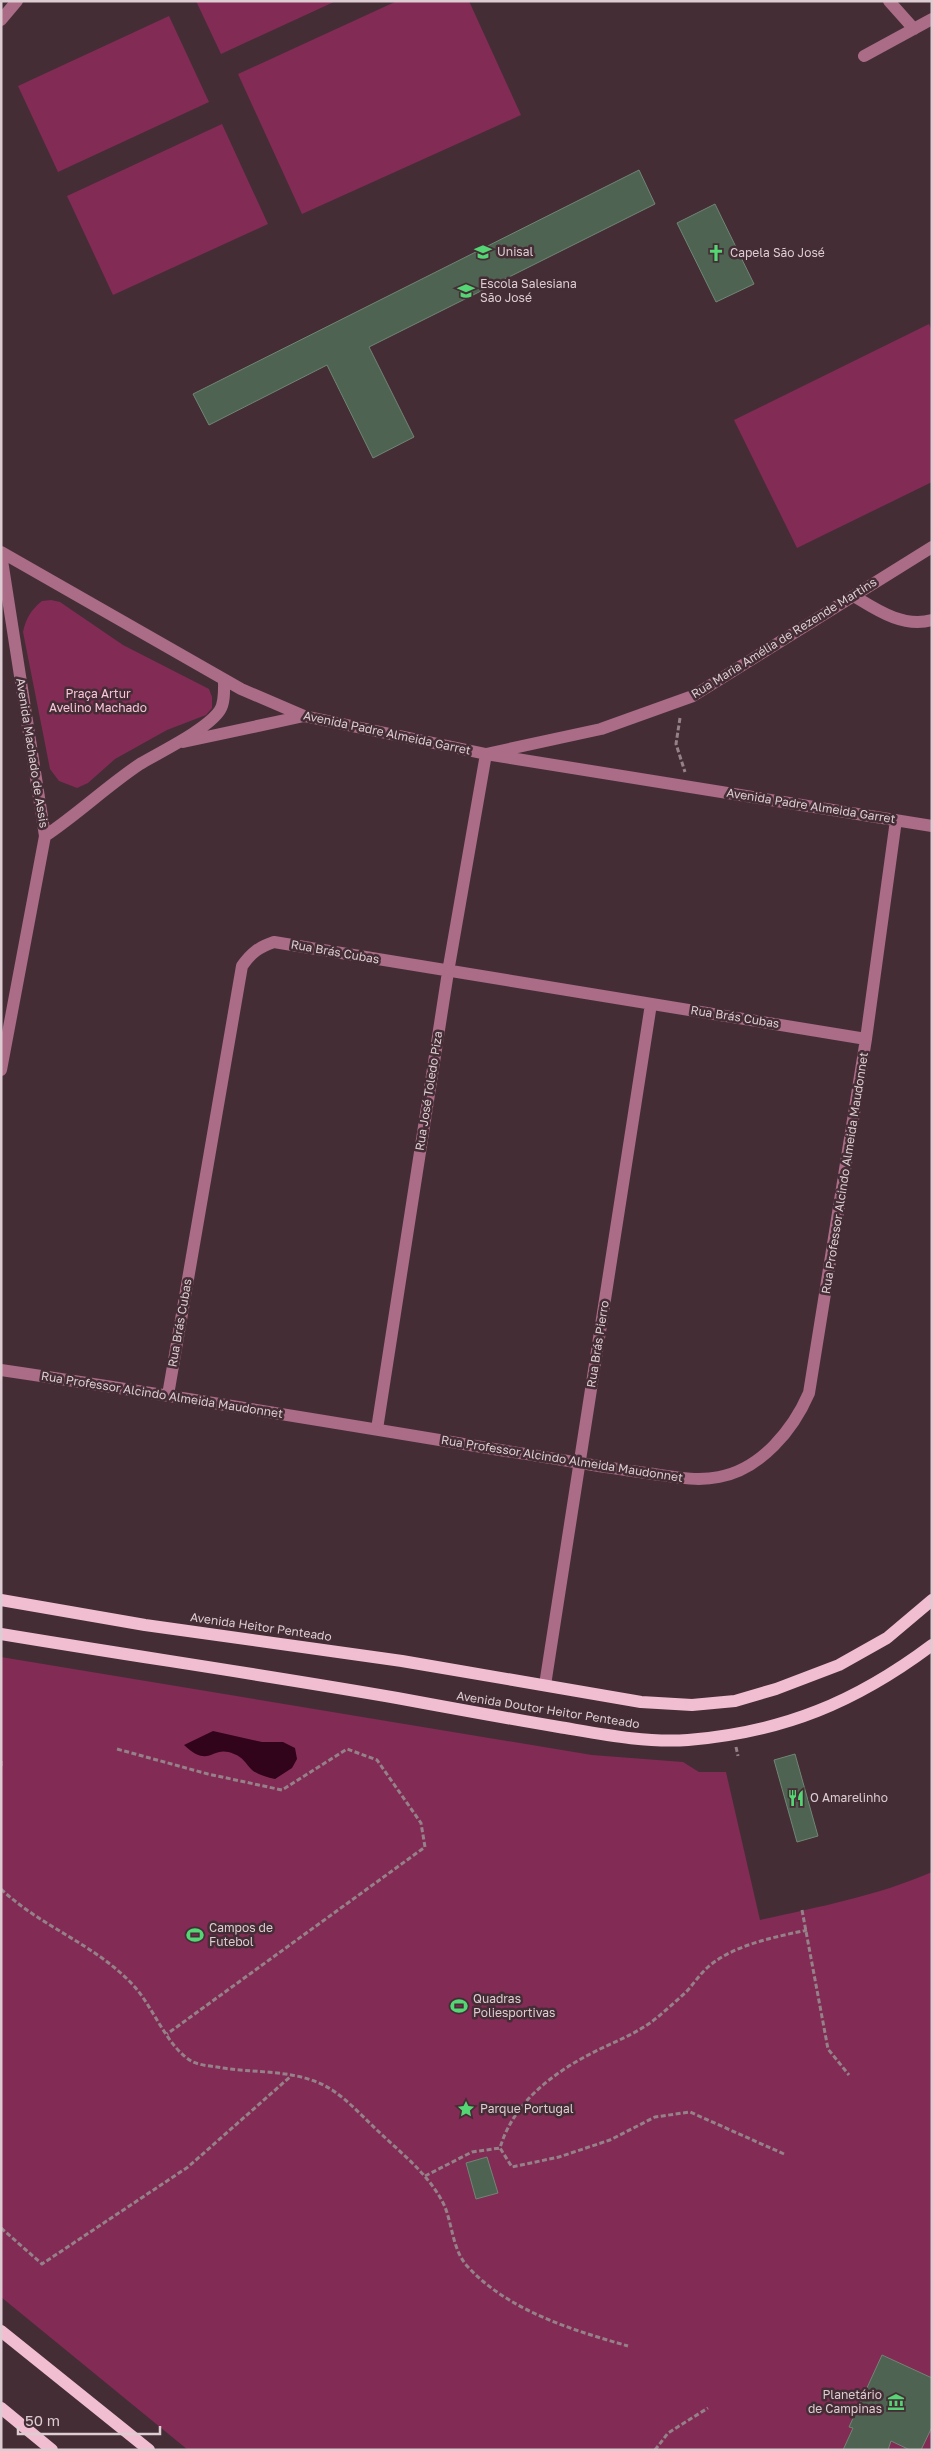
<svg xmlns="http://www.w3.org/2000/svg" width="933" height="2451" font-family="'Golos Text',sans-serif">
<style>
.green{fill:#822b55}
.water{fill:#31041b}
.building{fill:#4e6351;stroke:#708673}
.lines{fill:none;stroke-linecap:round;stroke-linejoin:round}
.path{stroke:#958188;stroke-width:3;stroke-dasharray:5 2.5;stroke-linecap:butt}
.minor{stroke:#aa6c86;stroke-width:12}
.major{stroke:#f1bed1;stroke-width:12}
.labels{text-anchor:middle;stroke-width:5;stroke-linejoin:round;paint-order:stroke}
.poi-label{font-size:12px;fill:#ddcdd3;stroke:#452d36;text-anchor:start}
.street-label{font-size:12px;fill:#ddcdd3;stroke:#452d36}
.park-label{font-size:12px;fill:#f8c5d8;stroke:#452d36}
</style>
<rect width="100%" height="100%" fill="#452d36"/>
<path class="green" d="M 196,1 L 336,1 L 221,54 Z
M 397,1 L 469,1 L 521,115 L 302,214 L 238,74 Z
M 169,16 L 209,102 L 58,172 L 18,86 Z
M 222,124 L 268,224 L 113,295 L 67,196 Z
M 929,324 L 932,331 L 932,482 L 797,548 L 734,420 Z
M 51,600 L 60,602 L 123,645 L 209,689 L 212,697 L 212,708 L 206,715 L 167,730 L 115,759 L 88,783 L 77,788 L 59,781 L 50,769 L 23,632 C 26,618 31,610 42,601 Z
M 1,1657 L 592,1755 L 683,1762 L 699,1772 L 726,1772 L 760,1920 C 818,1907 877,1896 932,1872 L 932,2450 L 188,2450 L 1,2297 Z"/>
<path class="water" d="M 213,1731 L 262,1742 L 283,1742 L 295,1748 L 297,1759 L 292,1768 L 275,1779 C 267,1777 258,1775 252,1770 C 246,1764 243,1757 234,1754 C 211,1744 211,1770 184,1745 Z"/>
<path class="building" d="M 639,170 L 655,204 L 369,347 L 414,437 L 373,458 L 327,365 L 209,425 L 193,394 Z
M 715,204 L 754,284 L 716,302 L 677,223 Z
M 795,1754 L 818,1836 L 797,1842 L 774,1760 Z
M 487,2157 L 498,2193 L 476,2199 L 466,2163 Z
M 882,2355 L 932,2378 L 932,2427 L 921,2450 L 910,2450 L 891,2441 L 888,2450 L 843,2450 L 853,2428 L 849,2427 Z"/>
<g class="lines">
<path class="path" d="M 680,718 L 676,744 L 685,772
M 736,1747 L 738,1756
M 117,1749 L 208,1774 L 282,1790 L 347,1749 L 377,1760 L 421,1823 L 425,1847 L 167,2034
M 1,1761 L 1,1768
M 1,1889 C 41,1927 95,1944 133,1985 C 153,2006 167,2048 193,2062 C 200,2065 209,2066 217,2067 C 254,2074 299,2068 332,2090 C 349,2101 363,2117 378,2131 C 402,2154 431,2176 445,2207 C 453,2228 453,2251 468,2267 C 509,2311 572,2330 628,2346
M 802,1910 L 828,2049 L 849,2075
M 784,2154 L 690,2112 L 655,2117 L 610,2140 L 559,2157 L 512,2167 L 500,2148 C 514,2100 557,2070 600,2049 C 617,2041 634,2034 650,2023 C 662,2014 674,2003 685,1993 C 693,1985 699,1975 708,1967 C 733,1945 775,1937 807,1930
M 425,2176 L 472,2152 L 500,2148
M 1,2228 L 42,2264 L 188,2167 L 291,2076
M 655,2450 L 668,2433 L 708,2408"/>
<path class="minor" d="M 889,1 L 914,29
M 1,20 L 17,1
M 864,56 L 932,19
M 1,552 L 241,689 L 304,716 L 486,754 L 932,826
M 1,554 L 45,836 L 1,1070
M 854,596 C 877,610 903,628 932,620
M 183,742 L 304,716
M 45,836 C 78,814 107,786 140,764 C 160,752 208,729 220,710 C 225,702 224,689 224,680
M 1,1370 C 170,1395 338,1423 506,1451 C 553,1458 599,1467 646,1473 C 670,1476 695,1482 719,1477 C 761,1469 793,1430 809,1393 L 866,1039 L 896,820
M 168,1395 L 242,966 C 251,953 259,947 274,942 L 866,1039
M 377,1429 L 448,972 L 486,754 L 601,729 L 693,696 L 932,547
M 545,1685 L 651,1004"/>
<path class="major" d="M 1,1600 L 145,1625 L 402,1661 L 641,1702 L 692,1705 L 735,1701 L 776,1689 L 839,1665 L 887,1638 L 932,1600
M 1,1634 C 133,1656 265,1675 397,1698 C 451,1708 505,1718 559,1727 C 601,1734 645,1743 688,1740 C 784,1732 856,1702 932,1645
M 1,2331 L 149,2450
M 1,2408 L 52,2450"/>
</g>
<defs>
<g id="university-bare" transform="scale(1.35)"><path d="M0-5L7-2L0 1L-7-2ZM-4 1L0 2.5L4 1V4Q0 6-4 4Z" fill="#53d673" stroke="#452d36" stroke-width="2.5" paint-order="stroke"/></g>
<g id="church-bare" transform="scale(1.35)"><path d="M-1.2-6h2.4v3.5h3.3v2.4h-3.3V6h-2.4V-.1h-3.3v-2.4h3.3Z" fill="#53d673" stroke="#452d36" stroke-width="2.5" paint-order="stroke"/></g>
<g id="school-bare" transform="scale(1.35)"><path d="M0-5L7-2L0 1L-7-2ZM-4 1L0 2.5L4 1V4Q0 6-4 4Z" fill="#53d673" stroke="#452d36" stroke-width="2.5" paint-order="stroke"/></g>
<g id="restaurant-bare" transform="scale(1.35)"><path d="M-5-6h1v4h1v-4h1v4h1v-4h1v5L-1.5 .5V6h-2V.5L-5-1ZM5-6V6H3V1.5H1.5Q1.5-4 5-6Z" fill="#53d673" stroke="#452d36" stroke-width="2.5" paint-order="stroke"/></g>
<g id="stadium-bare" transform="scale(1.35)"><path d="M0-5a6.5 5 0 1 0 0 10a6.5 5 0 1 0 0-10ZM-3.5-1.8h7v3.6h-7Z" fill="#53d673" stroke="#452d36" stroke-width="2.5" paint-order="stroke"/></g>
<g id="sight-bare" transform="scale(1.35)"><path d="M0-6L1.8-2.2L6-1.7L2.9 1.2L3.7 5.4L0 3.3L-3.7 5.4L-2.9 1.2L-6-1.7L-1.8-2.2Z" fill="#53d673" stroke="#452d36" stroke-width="2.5" paint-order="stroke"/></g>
<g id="museum-bare" transform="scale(1.35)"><path d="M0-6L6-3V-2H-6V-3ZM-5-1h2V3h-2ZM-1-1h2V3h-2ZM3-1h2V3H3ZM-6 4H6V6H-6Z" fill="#53d673" stroke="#452d36" stroke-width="2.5" paint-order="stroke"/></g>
</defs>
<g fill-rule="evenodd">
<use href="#university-bare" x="483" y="252"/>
<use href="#church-bare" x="716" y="253"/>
<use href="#school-bare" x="466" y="291"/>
<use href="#restaurant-bare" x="796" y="1798"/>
<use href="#stadium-bare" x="195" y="1935"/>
<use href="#stadium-bare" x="459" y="2006"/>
<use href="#sight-bare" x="466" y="2109"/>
<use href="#museum-bare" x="896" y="2402"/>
</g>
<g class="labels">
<g class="poi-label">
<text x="497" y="256">Unisal</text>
<text x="730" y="257">Capela São José</text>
<text x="480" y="288">Escola Salesiana<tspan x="480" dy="14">São José</tspan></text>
<text x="810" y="1802">O Amarelinho</text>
<text x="209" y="1932">Campos de<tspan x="209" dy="14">Futebol</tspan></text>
<text x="473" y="2003">Quadras<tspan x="473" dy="14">Poliesportivas</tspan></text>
<text x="480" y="2113">Parque Portugal</text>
<text x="882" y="2399" text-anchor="end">Planetário<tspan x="882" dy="14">de Campinas</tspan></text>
</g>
<g class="street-label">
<text transform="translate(784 638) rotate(-32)" y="4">Rua Maria Amélia de Rezende Martins</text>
<text transform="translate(387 733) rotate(12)" y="4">Avenida Padre Almeida Garret</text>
<text transform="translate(32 753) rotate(81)" y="4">Avenida Machado de Assis</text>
<text transform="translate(811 806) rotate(9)" y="4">Avenida Padre Almeida Garret</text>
<text transform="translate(335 952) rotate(10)" y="4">Rua Brás Cubas</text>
<text transform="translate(735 1017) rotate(9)" y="4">Rua Brás Cubas</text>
<text transform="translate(429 1091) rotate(-81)" y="4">Rua José Toledo Piza</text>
<text transform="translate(845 1173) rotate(-81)" y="4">Rua Professor Alcindo Almeida Maudonnet</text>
<text transform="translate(180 1323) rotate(-80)" y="4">Rua Brás Cubas</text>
<text transform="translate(598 1344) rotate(-81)" y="4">Rua Brás Pierro</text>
<text transform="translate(162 1395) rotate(9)" y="4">Rua Professor Alcindo Almeida Maudonnet</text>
<text transform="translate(562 1459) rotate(9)" y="4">Rua Professor Alcindo Almeida Maudonnet</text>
<text transform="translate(261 1627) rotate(8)" y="4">Avenida Heitor Penteado</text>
<text transform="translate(548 1710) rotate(9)" y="4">Avenida Doutor Heitor Penteado</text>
</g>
<g class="park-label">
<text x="98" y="698">Praça Artur<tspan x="98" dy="14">Avelino Machado</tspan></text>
</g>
</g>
<rect width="933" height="2451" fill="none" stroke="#ddcdd3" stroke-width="5"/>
<path d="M18 2426v8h142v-8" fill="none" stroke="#ddcdd3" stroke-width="2.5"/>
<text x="25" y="2426" font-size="15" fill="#ddcdd3" stroke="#452d36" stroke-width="4" paint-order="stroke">50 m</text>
</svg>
